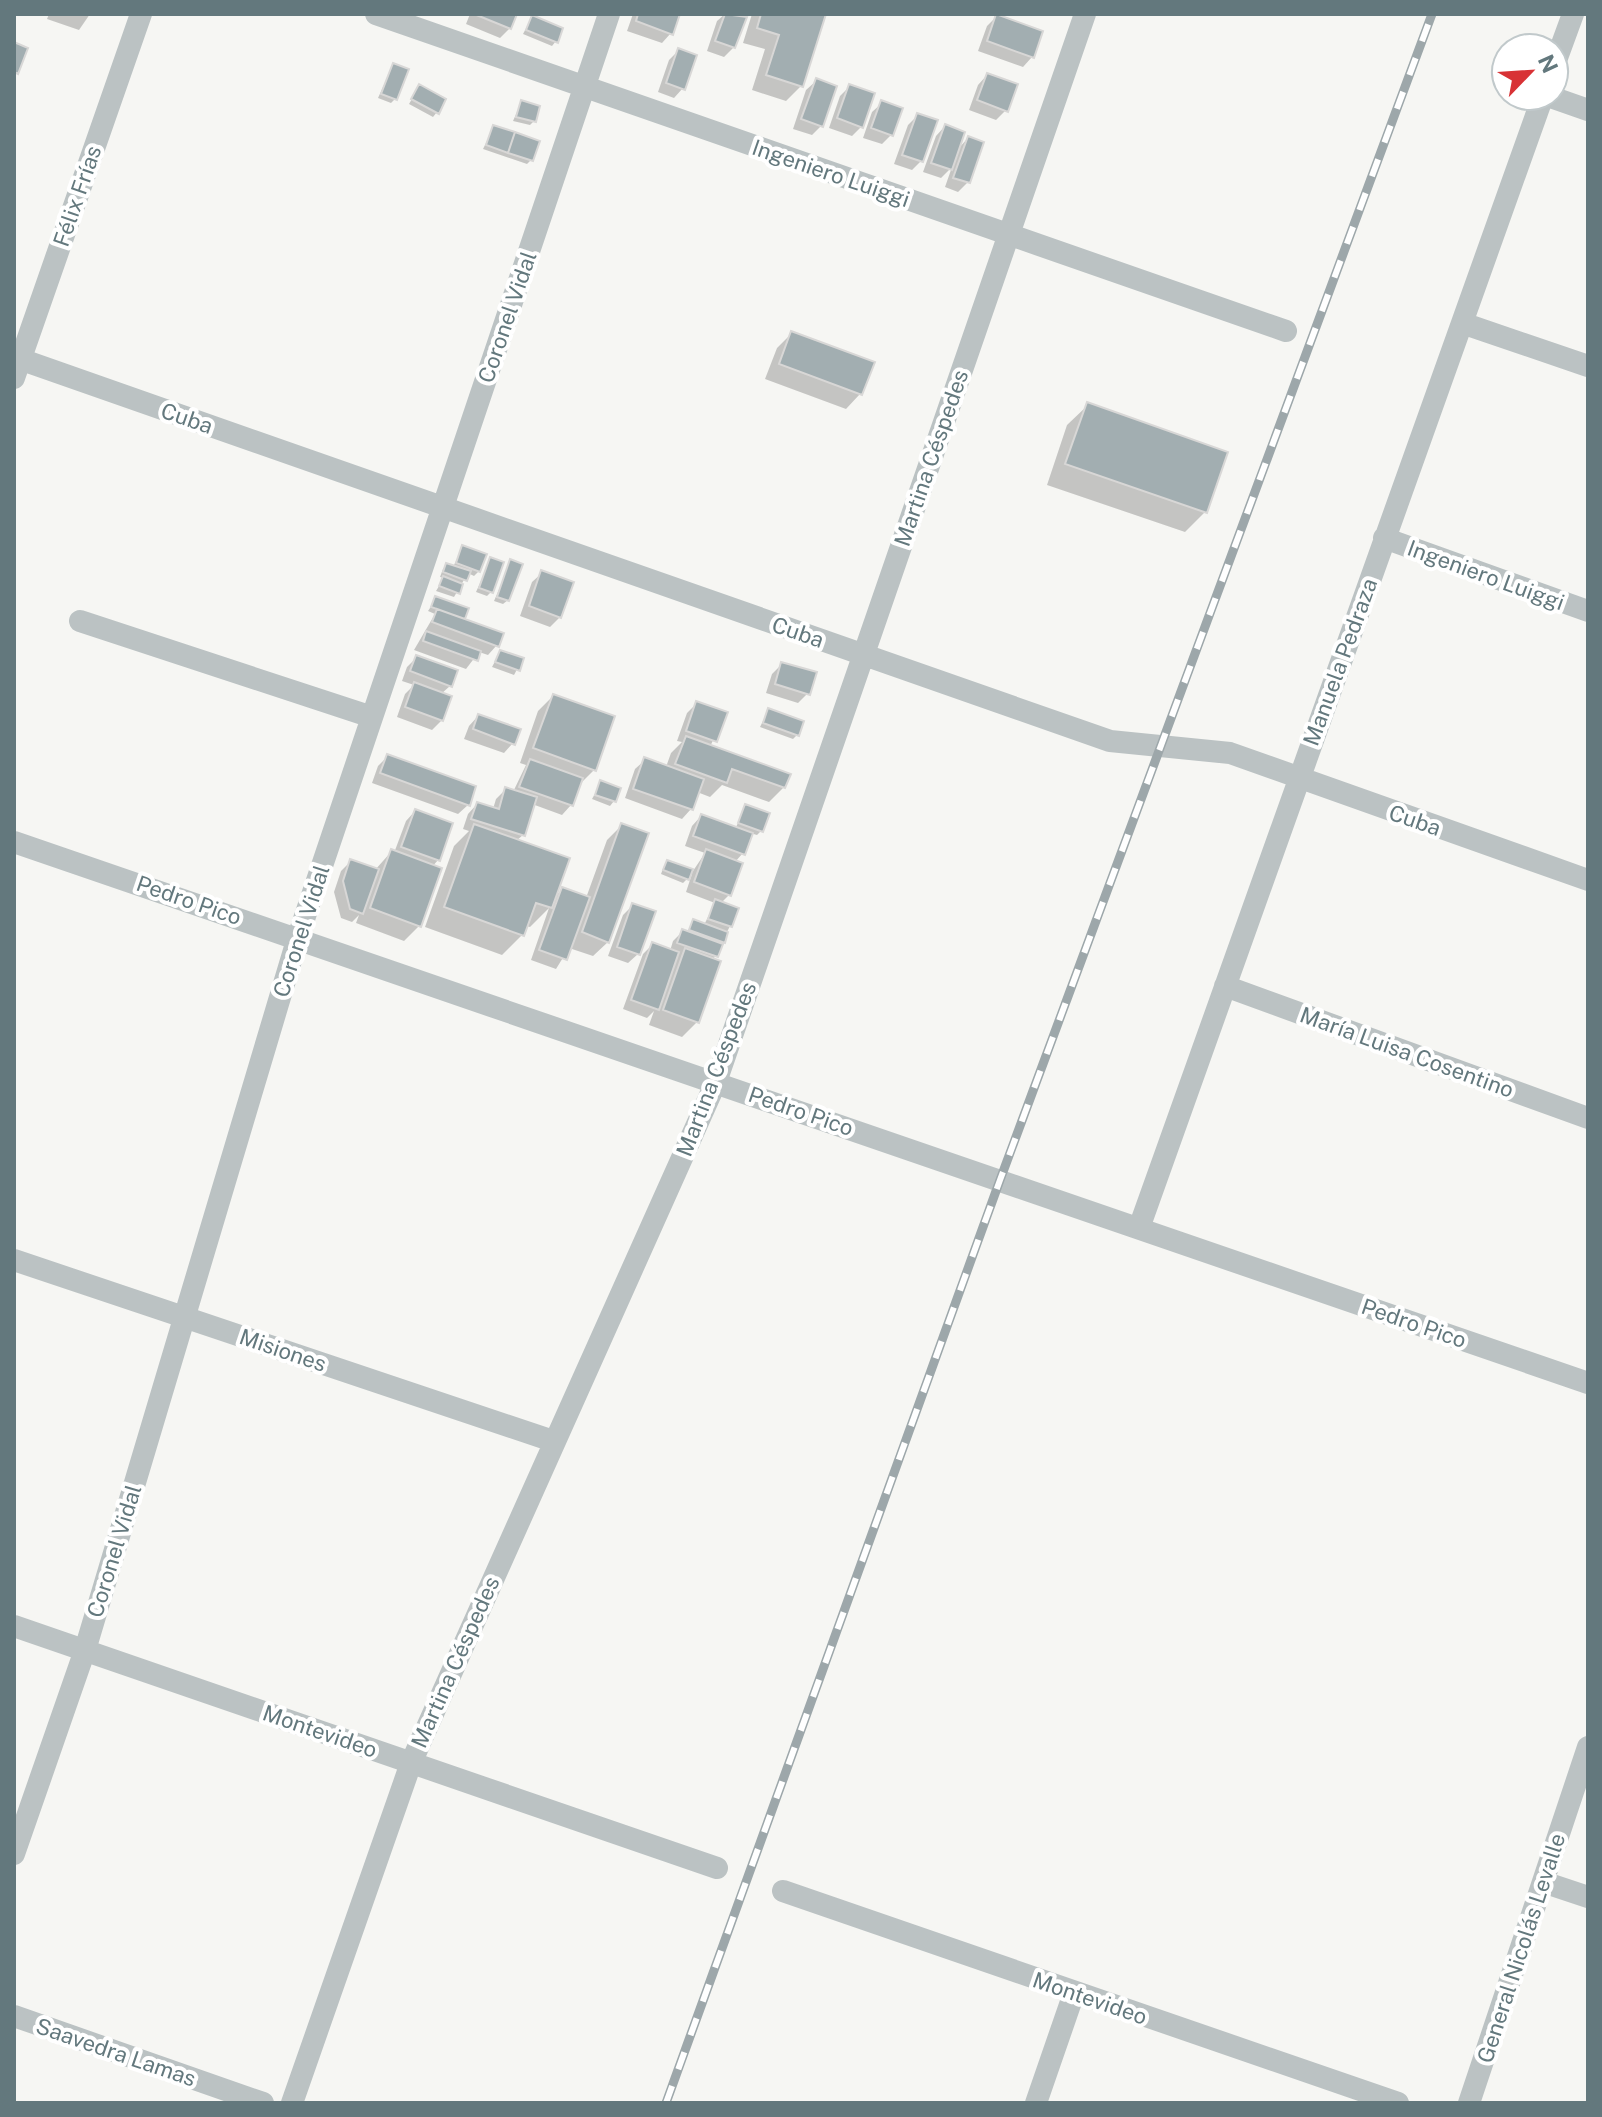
<svg xmlns="http://www.w3.org/2000/svg" width="1602" height="2117" font-family="'Public Sans',sans-serif">
<style>
.shadow{fill:#0003}
.building{fill:#a2aeb1;stroke:#d8d7d6;stroke-width:2}
.lines{fill:none;stroke-linecap:round;stroke-linejoin:round}
.minor{stroke:#bbc2c3;stroke-width:22}
.rail-casing{stroke:#9da7aa;stroke-width:9}
.rail{stroke:#fff;stroke-width:6;stroke-dasharray:18;stroke-linecap:butt}
.labels{text-anchor:middle;stroke-width:8;stroke-linejoin:round;paint-order:stroke}
.street-label{font-size:22px;fill:#63787d;stroke:#fff}
</style>
<rect width="100%" height="100%" fill="#f6f6f3"/>
<path class="shadow" d="M 49,14 L 90,14 L 79,30 L 47,19 Z
M 470,14 L 515,14 L 510,28 L 500,38 L 466,24 Z
M 633,14 L 678,14 L 671,33 L 662,43 L 627,31 Z
M 725,14 L 744,18 L 734,47 L 724,57 L 707,51 L 717,21 Z
M 752,14 L 824,14 L 801,86 L 786,101 L 752,90 L 765,49 L 743,43 Z
M 997,16 L 1032,57 L 1023,67 L 978,51 L 987,26 Z
M 532,17 L 556,41 L 552,46 L 523,34 Z
M 678,51 L 683,88 L 674,98 L 658,92 L 669,60 Z
M 393,65 L 395,99 L 391,103 L 378,98 Z
M 987,75 L 1006,110 L 996,120 L 969,110 L 978,85 Z
M 816,81 L 821,126 L 812,135 L 793,129 L 806,90 Z
M 850,86 L 861,127 L 852,136 L 829,128 L 840,96 Z
M 419,87 L 437,112 L 433,117 L 409,104 Z
M 521,103 L 534,121 L 530,125 L 513,121 Z
M 882,103 L 891,135 L 882,144 L 863,138 L 872,112 Z
M 918,115 L 921,161 L 912,170 L 894,164 L 908,125 Z
M 945,126 L 957,150 L 968,138 L 968,182 L 958,192 L 945,187 L 952,167 L 941,178 L 923,172 L 936,136 Z
M 494,127 L 531,160 L 527,164 L 483,149 Z
M 792,333 L 860,394 L 846,409 L 765,379 L 777,348 Z
M 1088,405 L 1225,453 L 1205,512 L 1185,532 L 1047,485 L 1067,425 Z
M 463,547 L 479,571 L 474,576 L 468,573 L 454,597 L 436,591 L 444,578 L 440,577 L 443,569 L 447,565 L 453,567 Z
M 491,559 L 491,592 L 487,596 L 476,592 Z
M 511,562 L 508,600 L 503,604 L 494,601 Z
M 542,573 L 560,617 L 550,627 L 520,616 L 532,582 Z
M 436,599 L 463,618 L 461,620 L 497,645 L 488,655 L 479,652 L 466,669 L 414,650 L 435,614 L 428,611 Z
M 500,652 L 522,660 L 514,675 L 492,667 Z
M 417,657 L 450,686 L 441,694 L 442,720 L 432,730 L 397,717 L 405,694 L 414,685 L 402,681 L 407,667 Z
M 782,664 L 808,693 L 798,703 L 766,693 L 772,674 Z
M 553,696 L 594,770 L 579,785 L 571,805 L 562,815 L 532,804 L 523,835 L 516,841 L 554,898 L 562,889 L 586,898 L 607,840 L 622,825 L 608,942 L 593,956 L 569,948 L 556,969 L 531,960 L 549,908 L 530,927 L 526,926 L 522,935 L 502,955 L 425,927 L 454,846 L 469,831 L 463,829 L 468,814 L 477,804 L 493,809 L 496,799 L 506,789 L 513,792 L 526,765 L 520,763 L 538,711 Z
M 697,703 L 725,713 L 710,747 L 784,787 L 769,802 L 722,785 L 710,797 L 697,792 L 691,809 L 682,819 L 625,798 L 635,769 L 645,760 L 666,767 L 671,753 L 682,742 L 677,741 L 687,713 Z
M 768,711 L 797,735 L 793,739 L 760,727 Z
M 478,716 L 513,743 L 504,753 L 464,739 L 469,726 Z
M 388,756 L 468,805 L 458,814 L 372,783 L 378,766 Z
M 601,783 L 614,801 L 610,806 L 592,799 Z
M 746,807 L 761,831 L 757,835 L 750,833 L 743,853 L 735,862 L 729,895 L 721,903 L 730,926 L 713,960 L 697,1022 L 682,1037 L 649,1025 L 654,1011 L 647,1018 L 623,1009 L 643,954 L 653,944 L 670,951 L 673,941 L 683,931 L 687,933 L 694,921 L 704,925 L 715,903 L 686,892 L 692,874 L 683,883 L 661,874 L 664,866 L 668,862 L 693,871 L 705,853 L 685,846 L 692,826 L 701,816 L 735,829 Z
M 415,811 L 438,860 L 432,867 L 419,926 L 404,941 L 356,923 L 359,915 L 352,922 L 341,918 L 334,892 L 341,871 L 351,861 L 375,870 L 391,852 L 394,853 L 406,821 Z
M 633,905 L 638,954 L 628,963 L 608,956 L 623,915 Z"/>
<path class="building" d="M 474,14 L 517,14 L 511,29 Z
M 638,14 L 680,14 L 673,35 L 636,21 Z
M 725,14 L 747,17 L 735,48 L 715,41 Z
M 761,14 L 826,14 L 803,87 L 766,75 L 779,35 L 757,28 Z
M 996,14 L 1043,31 L 1034,58 L 987,41 Z
M 532,15 L 563,28 L 558,43 L 526,30 Z
M 14,42 L 28,48 L 18,74 L 14,72 Z
M 678,48 L 697,55 L 685,90 L 666,83 Z
M 393,63 L 409,69 L 397,100 L 381,94 Z
M 987,73 L 1018,84 L 1008,112 L 977,100 Z
M 816,78 L 837,86 L 823,127 L 801,119 Z
M 419,84 L 446,99 L 439,114 L 411,99 Z
M 849,84 L 875,93 L 863,128 L 837,118 Z
M 521,100 L 540,106 L 536,122 L 516,117 Z
M 881,100 L 903,108 L 893,136 L 871,128 Z
M 917,113 L 938,120 L 923,162 L 902,155 Z
M 945,124 L 965,132 L 952,170 L 931,163 Z
M 493,125 L 515,132 L 508,153 L 486,145 Z
M 515,132 L 540,141 L 533,161 L 508,153 Z
M 968,136 L 984,142 L 970,183 L 953,178 Z
M 791,331 L 875,362 L 862,395 L 779,364 Z
M 1087,402 L 1228,452 L 1207,513 L 1065,464 Z
M 462,545 L 487,554 L 480,572 L 456,563 Z
M 490,557 L 504,562 L 493,593 L 479,588 Z
M 510,559 L 523,564 L 509,601 L 497,597 Z
M 446,563 L 471,571 L 467,581 L 443,572 Z
M 541,570 L 574,582 L 561,618 L 529,606 Z
M 443,576 L 463,584 L 460,594 L 439,586 Z
M 435,596 L 469,608 L 465,619 L 431,607 Z
M 437,609 L 504,633 L 499,647 L 432,622 Z
M 426,631 L 481,651 L 478,661 L 423,641 Z
M 500,650 L 524,658 L 520,671 L 495,662 Z
M 416,655 L 458,670 L 452,687 L 410,671 Z
M 781,662 L 817,672 L 810,695 L 775,684 Z
M 414,682 L 452,696 L 443,721 L 405,707 Z
M 553,694 L 615,716 L 596,771 L 533,748 Z
M 696,701 L 728,712 L 717,742 L 686,731 Z
M 768,708 L 804,721 L 799,736 L 763,723 Z
M 478,714 L 521,729 L 515,745 L 473,729 Z
M 686,736 L 791,774 L 785,788 L 732,769 L 727,783 L 675,764 Z
M 387,754 L 476,786 L 470,806 L 380,773 Z
M 644,757 L 704,779 L 693,810 L 633,789 Z
M 530,759 L 583,778 L 573,806 L 519,787 Z
M 600,780 L 621,788 L 616,802 L 595,795 Z
M 505,787 L 537,797 L 525,836 L 471,819 L 477,802 L 499,809 Z
M 745,804 L 770,813 L 763,832 L 738,823 Z
M 415,809 L 453,823 L 440,861 L 401,847 Z
M 701,814 L 753,833 L 745,855 L 693,836 Z
M 621,823 L 649,833 L 609,943 L 582,932 Z
M 474,824 L 570,858 L 552,908 L 536,903 L 524,936 L 444,907 Z
M 391,849 L 442,868 L 421,927 L 370,908 Z
M 706,849 L 743,863 L 731,896 L 694,882 Z
M 350,859 L 379,869 L 363,914 L 350,909 L 343,881 Z
M 667,860 L 693,869 L 689,880 L 663,870 Z
M 562,887 L 590,897 L 567,960 L 539,950 Z
M 715,899 L 739,908 L 732,927 L 708,919 Z
M 632,903 L 656,911 L 640,955 L 617,947 Z
M 693,919 L 728,932 L 725,943 L 689,930 Z
M 682,929 L 723,944 L 718,957 L 677,943 Z
M 652,942 L 679,952 L 659,1010 L 631,1000 Z
M 685,948 L 721,961 L 699,1023 L 663,1010 Z"/>
<g class="lines">
<path class="minor" d="M 376,14 L 1286,331
M 1554,66 L 1573,14
M 1548,96 L 1588,110
M 1462,323 L 1588,366
M 14,357 L 1110,741 L 1230,753 L 1588,880
M 14,378 L 141,14
M 1384,538 L 1588,611
M 80,621 L 372,717
M 14,842 L 1588,1383
M 1225,986 L 1588,1118
M 1139,1228 L 1543,96
M 14,1260 L 553,1441
M 14,1626 L 717,1868
M 14,1854 L 85,1650 L 298,937 L 609,14
M 1543,1882 L 1588,1897
M 783,1891 L 1398,2103
M 14,2016 L 263,2103
M 292,2103 L 411,1763 L 716,1082 L 1085,14
M 1036,2103 L 1074,1993
M 1469,2103 L 1588,1747"/>
<g class="rail-casing">
<path id="rail" d="M 666,2103 L 1000,1180 L 1432,14"/>
</g>
<use href="#rail" class="rail"/>
</g>
<g class="labels">
<g class="street-label">
<text transform="translate(831 173) rotate(19)" y="8">Ingeniero Luiggi</text>
<text transform="translate(77 196) rotate(-71)" y="8">Félix Frías</text>
<text transform="translate(507 317) rotate(-71)" y="8">Coronel Vidal</text>
<text transform="translate(187 418) rotate(19)" y="8">Cuba</text>
<text transform="translate(931 458) rotate(-71)" y="8">Martina Céspedes</text>
<text transform="translate(1486 575) rotate(20)" y="8">Ingeniero Luiggi</text>
<text transform="translate(798 632) rotate(19)" y="8">Cuba</text>
<text transform="translate(1340 662) rotate(-70)" y="8">Manuela Pedraza</text>
<text transform="translate(1415 820) rotate(19)" y="8">Cuba</text>
<text transform="translate(189 900) rotate(19)" y="8">Pedro Pico</text>
<text transform="translate(301 931) rotate(-72)" y="8">Coronel Vidal</text>
<text transform="translate(1407 1052) rotate(20)" y="8">María Luisa Cosentino</text>
<text transform="translate(716 1069) rotate(-69)" y="8">Martina Céspedes</text>
<text transform="translate(801 1111) rotate(19)" y="8">Pedro Pico</text>
<text transform="translate(1414 1323) rotate(19)" y="8">Pedro Pico</text>
<text transform="translate(283 1350) rotate(19)" y="8">Misiones</text>
<text transform="translate(114 1551) rotate(-73)" y="8">Coronel Vidal</text>
<text transform="translate(455 1662) rotate(-66)" y="8">Martina Céspedes</text>
<text transform="translate(320 1731) rotate(19)" y="8">Montevideo</text>
<text transform="translate(1521 1948) rotate(-72)" y="8">General Nicolás Levalle</text>
<text transform="translate(1090 1998) rotate(19)" y="8">Montevideo</text>
<text transform="translate(116 2052) rotate(19)" y="8">Saavedra Lamas</text>
</g>
</g>
<rect width="1602" height="2117" fill="none" stroke="#63787d" stroke-width="32"/>
<g transform="translate(1530 72) rotate(65)"><circle r="38" fill="#ffffff" stroke="#c1c9cb" stroke-width="2"/>
<path d="M0-6L14 30L0 20L-14 30Z" fill="#d83235"/>
<text y="-12" font-size="22" font-weight="bold" text-anchor="middle" fill="#63787d">N</text>
</g>
</svg>
